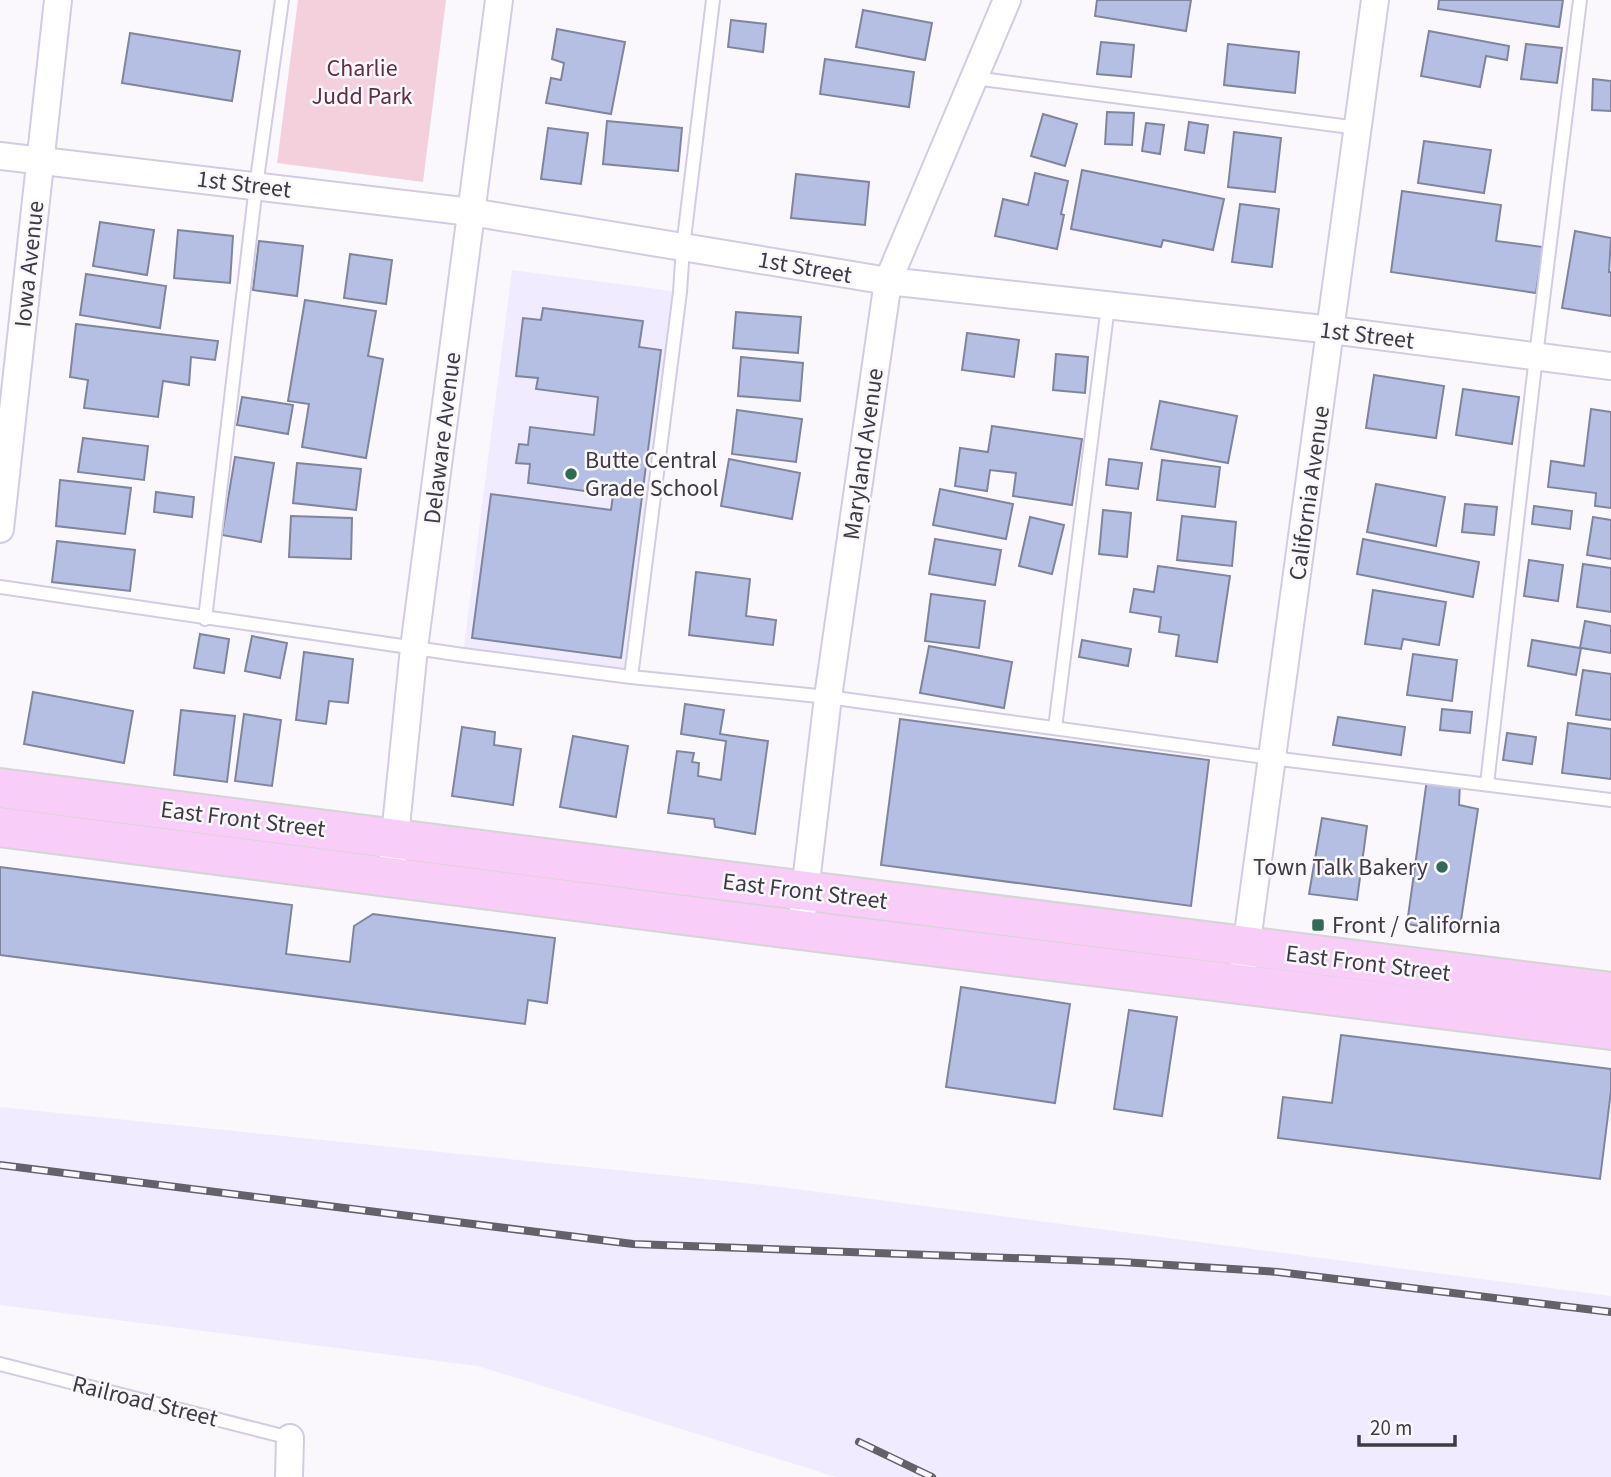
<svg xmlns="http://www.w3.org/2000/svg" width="1611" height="1477" font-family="'Source Sans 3',sans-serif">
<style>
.built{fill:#f1ebff}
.green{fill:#f3d0dc}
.building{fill:#b5bfe3;stroke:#7f859c;stroke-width:2}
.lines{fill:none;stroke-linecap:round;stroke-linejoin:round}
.service-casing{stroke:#d3cbe4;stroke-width:16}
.minor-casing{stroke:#d3cbe4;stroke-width:30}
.primary-casing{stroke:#d5d4d6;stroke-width:42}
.service{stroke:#fff;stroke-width:12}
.minor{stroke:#fff;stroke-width:26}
.primary{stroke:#f8cdf7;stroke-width:38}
.rail-casing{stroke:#64616a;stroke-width:8}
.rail{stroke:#faf8fd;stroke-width:5;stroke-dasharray:16;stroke-linecap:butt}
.poi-dot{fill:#316b55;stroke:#faf8fd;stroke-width:2.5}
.labels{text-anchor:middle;stroke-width:5;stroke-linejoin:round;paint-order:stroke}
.park-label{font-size:24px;fill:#632d44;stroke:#faf8fd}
.street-label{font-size:24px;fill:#3e3b45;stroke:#faf8fd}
.poi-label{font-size:24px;fill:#3e3b45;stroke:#faf8fd;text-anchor:start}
</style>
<rect width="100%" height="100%" fill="#faf8fd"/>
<path class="built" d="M 512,270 L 680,292 L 631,677 L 463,655 Z
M 0,1107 L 773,1186 L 1611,1296 L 1611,1477 L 836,1477 L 478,1366 L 0,1305 Z"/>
<path class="green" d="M 298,0 L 446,0 L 423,182 L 277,163 Z"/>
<path class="building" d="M 1097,0 L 1191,0 L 1186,31 L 1095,16 Z
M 1439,0 L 1563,0 L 1559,27 L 1438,9 Z
M 863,10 L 932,23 L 925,60 L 856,47 Z
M 731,20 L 766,24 L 763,52 L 728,47 Z
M 557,29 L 625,42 L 611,114 L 546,103 L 551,78 L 561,80 L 564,63 L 552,59 Z
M 1429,31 L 1509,46 L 1507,60 L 1486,56 L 1480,87 L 1421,76 Z
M 130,33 L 240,51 L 232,101 L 122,83 Z
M 1101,42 L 1134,45 L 1131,77 L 1097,74 Z
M 1228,44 L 1299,52 L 1295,93 L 1224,85 Z
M 1526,44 L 1562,48 L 1557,83 L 1521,79 Z
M 825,59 L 914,72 L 909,107 L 820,94 Z
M 1593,79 L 1611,81 L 1611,111 L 1592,110 Z
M 1107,112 L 1134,113 L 1132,145 L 1105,144 Z
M 1043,114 L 1077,124 L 1065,166 L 1031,156 Z
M 607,121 L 682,128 L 678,171 L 603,164 Z
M 1189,122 L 1208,125 L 1204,153 L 1185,150 Z
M 1146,123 L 1164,125 L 1160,154 L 1142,151 Z
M 548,128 L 588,133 L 581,184 L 541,179 Z
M 1234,132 L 1281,138 L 1275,192 L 1228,187 Z
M 1424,141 L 1491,150 L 1484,193 L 1418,183 Z
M 1082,170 L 1224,199 L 1213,250 L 1163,240 L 1161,247 L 1071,229 Z
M 1035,173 L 1068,181 L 1061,214 L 1064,215 L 1057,249 L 995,236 L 1003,199 L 1028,205 Z
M 796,174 L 869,182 L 865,225 L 791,218 Z
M 1402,191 L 1501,205 L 1496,241 L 1543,247 L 1536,293 L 1391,272 Z
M 1240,204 L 1279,209 L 1272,267 L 1232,262 Z
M 100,222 L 154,230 L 147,275 L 93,266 Z
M 178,230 L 233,236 L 230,283 L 174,278 Z
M 1575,231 L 1611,238 L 1609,272 L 1611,272 L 1611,316 L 1562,308 Z
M 259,241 L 303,246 L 297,296 L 253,290 Z
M 350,254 L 392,260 L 386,304 L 344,298 Z
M 86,274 L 166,286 L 160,328 L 80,315 Z
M 305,300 L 376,311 L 368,356 L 383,359 L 366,458 L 302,447 L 309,404 L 288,401 Z
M 543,308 L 643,321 L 639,347 L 661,350 L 621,658 L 472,638 L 491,494 L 611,510 L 613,495 L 528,483 L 530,464 L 516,463 L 519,444 L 528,445 L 530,427 L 594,435 L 598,397 L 536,389 L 538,378 L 516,376 L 523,318 L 541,320 Z
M 736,312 L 801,317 L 798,353 L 733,348 Z
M 76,324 L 218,341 L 215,360 L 191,357 L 189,385 L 163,381 L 158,417 L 84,408 L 88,380 L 70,377 Z
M 967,333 L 1019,340 L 1014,377 L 962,370 Z
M 1056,354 L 1088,357 L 1085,393 L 1053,390 Z
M 741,357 L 803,363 L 800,401 L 738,396 Z
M 1374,375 L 1444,386 L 1436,438 L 1366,428 Z
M 1463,389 L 1519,397 L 1512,444 L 1456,435 Z
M 242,397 L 293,405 L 288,434 L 237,425 Z
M 1160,401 L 1237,416 L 1228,463 L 1151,449 Z
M 1591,409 L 1611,412 L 1611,508 L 1595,506 L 1596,493 L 1548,487 L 1551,461 L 1584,466 Z
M 737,410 L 802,419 L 796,462 L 732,454 Z
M 992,426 L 1082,439 L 1072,505 L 1013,496 L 1016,473 L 990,470 L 987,491 L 955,486 L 960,448 L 988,452 Z
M 83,438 L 148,446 L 144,480 L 78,472 Z
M 235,457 L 274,463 L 261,542 L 222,535 Z
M 729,459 L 800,473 L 792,519 L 721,506 Z
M 1109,459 L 1142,463 L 1138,489 L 1106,485 Z
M 1162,460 L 1220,467 L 1215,507 L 1157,500 Z
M 297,463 L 361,469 L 356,510 L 293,503 Z
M 60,480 L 131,488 L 125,534 L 56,526 Z
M 1376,484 L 1445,497 L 1436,546 L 1367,532 Z
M 940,489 L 1013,504 L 1006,539 L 933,525 Z
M 156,492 L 194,497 L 192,517 L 154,512 Z
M 1465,504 L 1497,507 L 1494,535 L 1462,532 Z
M 1534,506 L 1572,511 L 1570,529 L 1532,524 Z
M 1103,510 L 1131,513 L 1127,557 L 1099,554 Z
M 291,516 L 352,518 L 351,559 L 289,557 Z
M 1182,516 L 1236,522 L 1232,566 L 1177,560 Z
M 1030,517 L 1064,525 L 1052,574 L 1019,566 Z
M 1593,517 L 1611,520 L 1611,559 L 1587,555 Z
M 935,539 L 1001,550 L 995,585 L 929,574 Z
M 1363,539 L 1479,562 L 1473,597 L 1357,574 Z
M 57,541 L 135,550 L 130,591 L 52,582 Z
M 1529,560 L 1563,565 L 1558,601 L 1524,596 Z
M 1583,564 L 1611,568 L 1611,612 L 1577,607 Z
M 1158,566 L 1230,576 L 1217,662 L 1176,656 L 1179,635 L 1159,632 L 1161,617 L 1130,612 L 1134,589 L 1154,592 Z
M 696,572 L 750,579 L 746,616 L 776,620 L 773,645 L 689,635 Z
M 1373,590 L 1446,602 L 1439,645 L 1403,639 L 1401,649 L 1365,644 Z
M 931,594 L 985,601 L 979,648 L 925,641 Z
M 1585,621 L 1611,626 L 1611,653 L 1581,648 L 1576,675 L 1528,666 L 1532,640 L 1580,648 Z
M 200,634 L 229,639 L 224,673 L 194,668 Z
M 252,636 L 287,643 L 280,678 L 245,671 Z
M 1082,640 L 1131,649 L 1128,666 L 1079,657 Z
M 929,646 L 1012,662 L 1004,708 L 920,693 Z
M 304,652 L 353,659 L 348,703 L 329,701 L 326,724 L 296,720 Z
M 1413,654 L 1457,660 L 1452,701 L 1407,695 Z
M 1583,670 L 1611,674 L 1611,720 L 1576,715 Z
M 33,692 L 133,711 L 124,763 L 24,744 Z
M 685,704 L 724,710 L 720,734 L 768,741 L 755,834 L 715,827 L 714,819 L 668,813 L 677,751 L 694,753 L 692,762 L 699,763 L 698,776 L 721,780 L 726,741 L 681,734 Z
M 1442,709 L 1472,712 L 1470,733 L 1440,730 Z
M 181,710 L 235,716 L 227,782 L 174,775 Z
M 244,714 L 281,720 L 272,786 L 235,781 Z
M 1338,717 L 1405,727 L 1401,755 L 1333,745 Z
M 900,719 L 1209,760 L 1191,906 L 881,865 Z
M 1568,723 L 1611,729 L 1611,779 L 1562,773 Z
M 462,727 L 495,732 L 494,745 L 521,749 L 513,805 L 452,796 Z
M 1507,733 L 1536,737 L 1532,764 L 1503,760 Z
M 573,736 L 628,746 L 616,817 L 560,807 Z
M 1427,779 L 1460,782 L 1459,805 L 1478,809 L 1459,933 L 1407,924 Z
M 1322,818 L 1367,826 L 1357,900 L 1309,894 Z
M 0,867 L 292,905 L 286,954 L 350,962 L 354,926 L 373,914 L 555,938 L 547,1003 L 528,1000 L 525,1024 L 0,955 Z
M 961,987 L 1070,1004 L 1055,1103 L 946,1087 Z
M 1129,1010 L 1177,1017 L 1162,1116 L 1114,1109 Z
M 1341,1035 L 1611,1069 L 1611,1091 L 1600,1179 L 1278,1138 L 1283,1097 L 1332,1103 Z"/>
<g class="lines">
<g class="service-casing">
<path id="service" d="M 974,78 L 1358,128
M 0,587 L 463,655 L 631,677 L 828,697 L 1272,758 L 1611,800
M 205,619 L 256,186 L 282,0
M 631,677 L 680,292 L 683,247 L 713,0
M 1055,728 L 1108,306
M 1487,784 L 1536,356 L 1580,0
M 0,1364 L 290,1438"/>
</g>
<g class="minor-casing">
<path id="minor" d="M 0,156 L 471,212 L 888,281 L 1332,330 L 1611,366
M 0,529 L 58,0
M 391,876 L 414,648 L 499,0
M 803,908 L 828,697 L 888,281 L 1007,0
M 1244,963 L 1375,0
M 289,1477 L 290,1438"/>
</g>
<g class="primary-casing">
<path id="primary" d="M 0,788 C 537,856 1073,929 1611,992
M 0,827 L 800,930 L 1611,1030"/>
</g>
<use href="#service" class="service"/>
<use href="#minor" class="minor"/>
<use href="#primary" class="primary"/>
<g class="rail-casing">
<path id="rail" d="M 0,1165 L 633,1244 L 1122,1262 L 1278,1272 L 1611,1312
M 859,1442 L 932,1477"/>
</g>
<use href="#rail" class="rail"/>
</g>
<g class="poi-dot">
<circle cx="571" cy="474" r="7"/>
<circle cx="1442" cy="867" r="7"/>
<rect x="1311" y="918" width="14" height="14" rx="3.5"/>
</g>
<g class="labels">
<g class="park-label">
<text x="362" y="76">Charlie<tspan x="362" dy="28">Judd Park</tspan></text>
</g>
<g class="street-label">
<text transform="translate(244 184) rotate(7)" y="8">1st Street</text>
<text transform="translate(29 264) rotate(-84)" y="8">Iowa Avenue</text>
<text transform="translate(805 267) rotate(10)" y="8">1st Street</text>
<text transform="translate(1367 335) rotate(7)" y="8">1st Street</text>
<text transform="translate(442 438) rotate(-83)" y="8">Delaware Avenue</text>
<text transform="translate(863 454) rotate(-82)" y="8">Maryland Avenue</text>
<text transform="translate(1309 493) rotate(-82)" y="8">California Avenue</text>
<text transform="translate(243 819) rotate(7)" y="8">East Front Street</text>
<text transform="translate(805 891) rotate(7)" y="8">East Front Street</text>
<text transform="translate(1368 963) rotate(7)" y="8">East Front Street</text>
<text transform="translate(145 1401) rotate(14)" y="8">Railroad Street</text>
</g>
<g class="poi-label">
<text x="585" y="468">Butte Central<tspan x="585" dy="28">Grade School</tspan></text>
<text x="1428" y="875" text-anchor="end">Town Talk Bakery</text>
<text x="1332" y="933">Front / California</text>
</g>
</g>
<path d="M1359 1435v10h96v-10" fill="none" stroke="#3e3b45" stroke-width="3.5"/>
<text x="1370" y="1435" font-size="21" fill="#3e3b45" stroke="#faf8fd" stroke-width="5" paint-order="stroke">20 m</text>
</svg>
